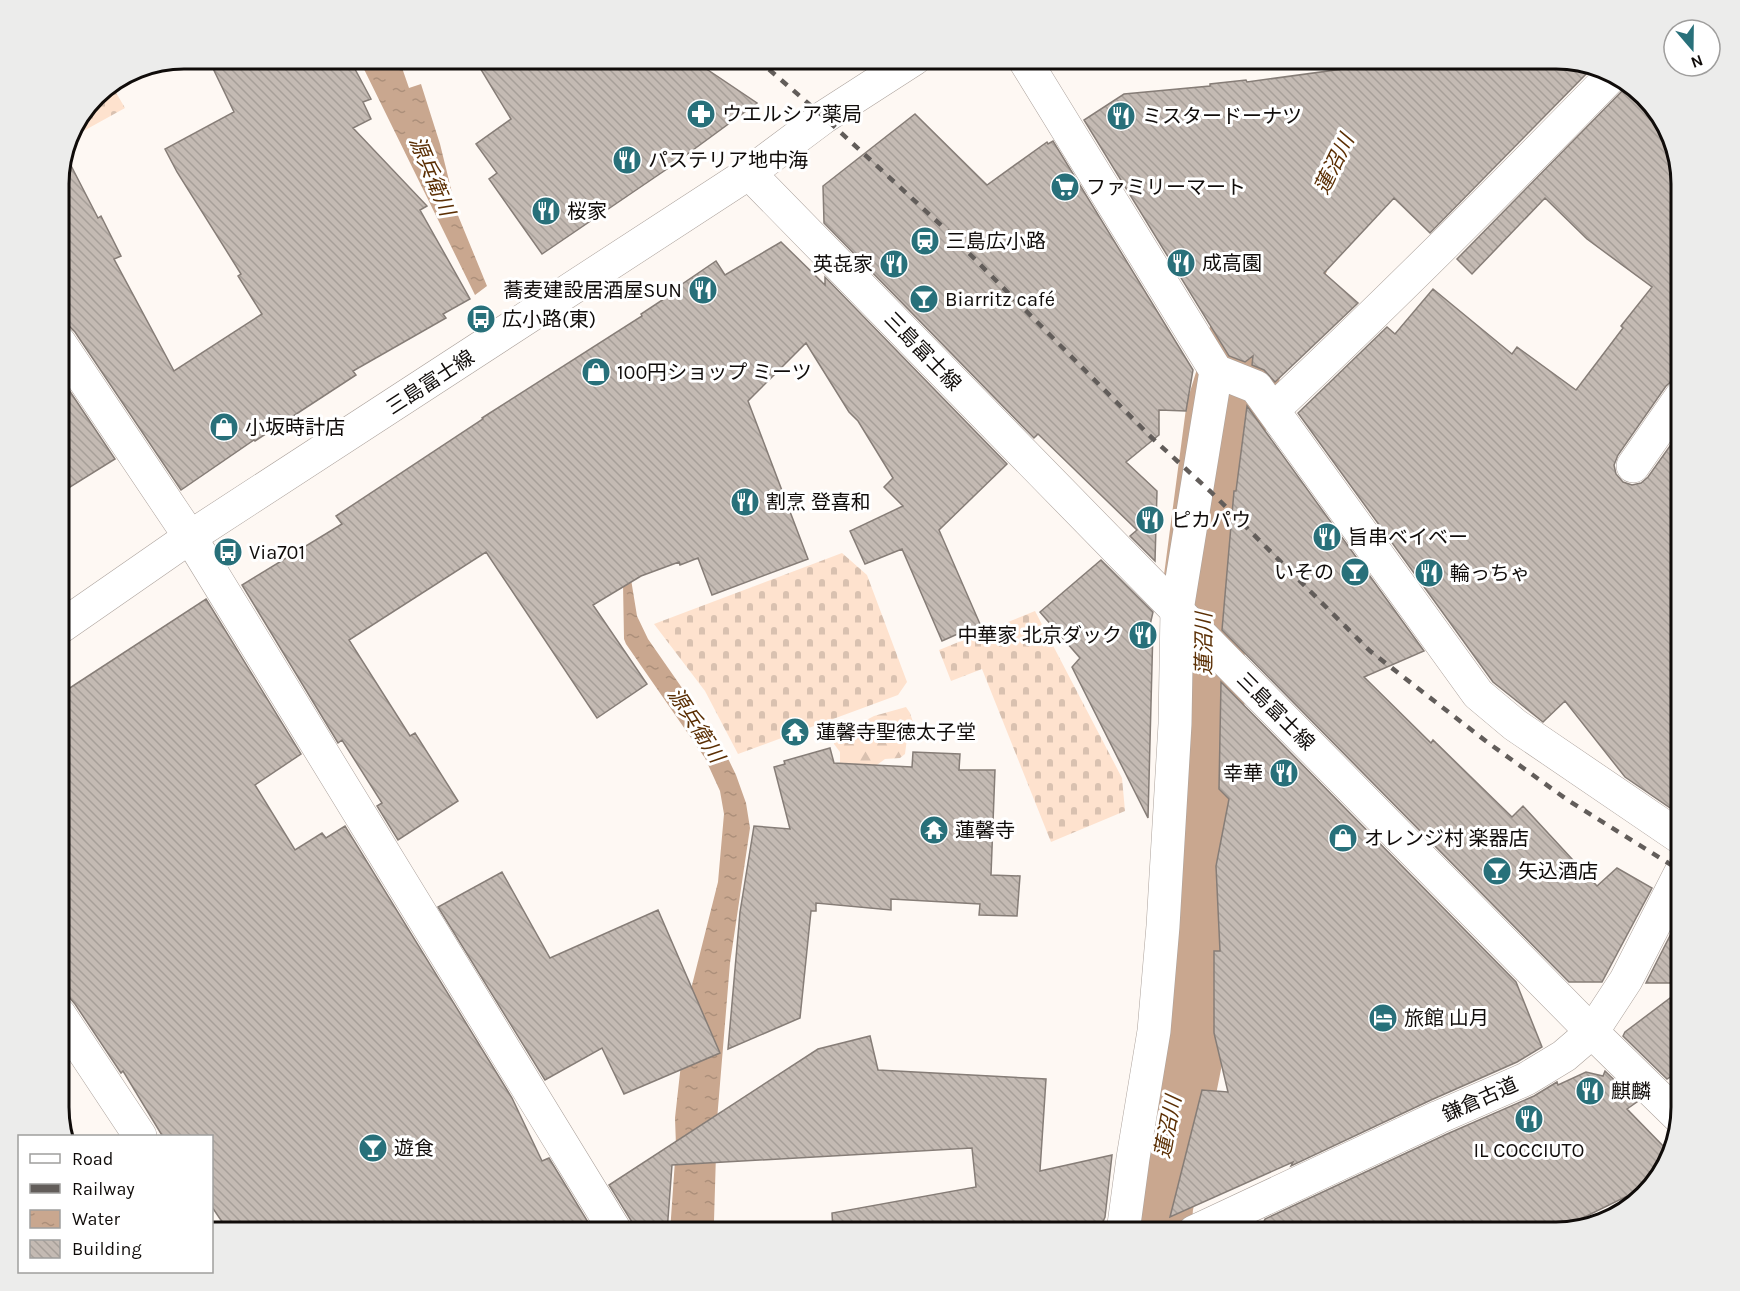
<svg xmlns="http://www.w3.org/2000/svg" width="1740" height="1291" font-family="Karla,'Noto Sans JP',sans-serif">
<style>
.forest{fill:url(#forest-firs)}
.cemetery{fill:url(#cemetery-stones)}
.water{fill:url(#water-ripples)}
.lines{fill:none;stroke-linecap:round;stroke-linejoin:round}
.river{stroke:#c9a78f;stroke-width:82}
.building{fill:url(#building-back-hatch);stroke:#867d77;stroke-width:1.5}
.minor-casing{stroke:#aca29c;stroke-width:34}
.secondary-casing{stroke:#aca29c;stroke-width:34}
.primary-casing{stroke:#aca29c;stroke-width:34}
.minor{stroke:#fff;stroke-width:33}
.secondary{stroke:#fff;stroke-width:33}
.primary{stroke:#fff;stroke-width:33}
.rail{stroke:#625d5a;stroke-width:4.5;stroke-dasharray:8 8;stroke-linecap:butt}
.labels{text-anchor:middle;stroke-width:6;stroke-linejoin:round;paint-order:stroke}
.poi-label{font-size:20px;fill:#100c0a;stroke:#fff;text-anchor:start}
.street-label{font-size:20px;fill:#100c0a;stroke:#fff}
.water-label{font-size:21px;font-style:italic;fill:#5b2f04;stroke:#fff}
.rim{fill:none;stroke:#100c0a;stroke-width:3}
</style>
<defs>
<pattern id="forest-firs" width="22" height="20" patternUnits="userSpaceOnUse" patternTransform="scale(1.5)"><rect width="22" height="20" fill="#fee2ce"/><path d="M5 1l3.5 6h-7zM16 11l3.5 6h-7z" fill="#d9c1b0"/></pattern>
<pattern id="cemetery-stones" width="16" height="16" patternUnits="userSpaceOnUse" patternTransform="scale(1.5)"><rect width="16" height="16" fill="#fee2ce"/><path d="M2 7V4a2 2 0 0 1 4 0v3zM10 15v-3a2 2 0 0 1 4 0v3z" fill="#d9c1b0"/></pattern>
<pattern id="water-ripples" width="26" height="14" patternUnits="userSpaceOnUse" patternTransform="scale(1.5)"><rect width="26" height="14" fill="#c9a78f"/><path d="M2 4q2-2 4 0t4 0M15 11q2-2 4 0t4 0" fill="none" stroke="#ac8f7a"/></pattern>
<pattern id="building-back-hatch" width="6" height="6" patternUnits="userSpaceOnUse" patternTransform="scale(1.5)"><rect width="6" height="6" fill="#c4bab3"/><path d="M-1 5l2 2M0 0l6 6M5-1l2 2" fill="none" stroke="#a79f99"/></pattern>
</defs>
<rect width="100%" height="100%" fill="#fef8f3"/>
<path class="forest" d="M 906,707 L 910,713 L 915,728 L 907,738 L 905,754 L 900,758 L 885,759 L 794,827 L 787,819 L 790,813 L 840,765 L 840,752 L 834,744 L 835,736 L 842,730 L 853,727 L 874,716 Z"/>
<path class="cemetery" d="M 111,84 L 125,108 L 69,139 C 73,121 95,94 111,84 Z
M 842,553 L 867,575 L 907,682 L 898,695 L 738,754 L 705,691 L 654,624 Z
M 1035,611 L 1122,778 L 1125,811 L 1051,842 L 982,669 L 951,681 L 939,650 Z"/>
<path class="water" d="M 359,59 L 399,59 L 409,88 L 421,84 L 440,144 L 457,213 L 487,286 L 475,295 Z
M 629,567 L 637,616 L 648,639 L 721,744 L 736,775 L 746,803 L 750,828 L 730,963 L 717,1120 L 714,1221 L 715,1232 L 670,1232 L 676,1146 L 675,1118 L 688,1001 L 718,882 L 724,814 L 720,791 L 705,758 L 626,644 L 624,639 L 623,583 Z"/>
<g class="lines">
<path class="river" d="M 1151,1232 L 1152,1206 L 1192,1005 L 1203,800 L 1204,585 L 1227,411 L 1250,336 L 1289,256"/>
</g>
<path class="building" d="M 208,58 L 349,58 L 371,99 L 363,102 L 371,119 L 353,128 L 427,206 L 420,210 L 470,299 L 443,314 L 446,318 L 353,371 L 356,375 L 255,441 L 254,440 L 181,490 L 75,332 L 68,325 L 59,323 L 59,176 L 65,154 L 98,218 L 101,216 L 121,256 L 114,259 L 174,371 L 262,314 L 238,276 L 241,274 L 177,172 L 165,149 L 234,112 Z
M 474,58 L 690,58 L 757,103 L 667,169 L 542,254 L 489,179 L 497,173 L 476,144 L 511,119 Z
M 1424,58 L 1556,58 L 1590,70 L 1430,233 L 1394,198 L 1324,273 L 1358,303 L 1275,382 L 1264,370 L 1252,365 L 1253,356 L 1245,362 L 1229,356 L 1084,120 L 1124,94 L 1210,86 L 1210,84 L 1246,80 L 1247,82 Z
M 1628,83 L 1632,84 L 1668,128 L 1682,184 L 1682,378 L 1673,380 L 1666,386 L 1618,455 L 1614,465 L 1616,474 L 1623,482 L 1632,485 L 1641,483 L 1648,477 L 1682,429 L 1682,816 L 1625,777 L 1565,701 L 1543,722 L 1493,682 L 1298,413 L 1387,327 L 1395,334 L 1433,289 L 1512,354 L 1517,347 L 1576,390 L 1623,328 L 1621,326 L 1652,287 L 1587,239 L 1545,198 L 1472,274 L 1457,259 L 1623,90 Z
M 915,114 L 987,185 L 1047,142 L 1048,144 L 1053,141 L 1193,370 L 1186,411 L 1159,410 L 1159,435 L 1126,462 L 1157,491 L 1155,561 L 1130,536 L 1137,530 L 1038,434 L 1034,438 L 824,223 L 823,186 Z
M 781,242 L 825,285 L 825,277 L 1007,464 L 939,530 L 980,624 L 942,641 L 902,549 L 865,564 L 850,531 L 903,506 L 884,487 L 893,478 L 858,421 L 849,412 L 806,343 L 748,401 L 808,559 L 712,595 L 698,558 L 680,565 L 679,562 L 641,576 L 593,605 L 647,684 L 597,718 L 486,552 L 349,640 L 410,736 L 415,733 L 458,801 L 398,840 L 377,806 L 382,803 L 342,740 L 338,743 L 332,733 L 242,585 L 342,524 L 336,516 L 483,419 L 482,418 L 642,316 L 641,314 L 673,293 L 672,291 L 716,261 L 725,275 Z
M 59,375 L 115,459 L 59,494 Z
M 1247,406 L 1424,651 L 1364,677 L 1431,743 L 1433,740 L 1512,817 L 1523,806 L 1597,886 L 1617,868 L 1652,888 L 1602,982 L 1569,982 L 1222,630 L 1234,491 L 1236,491 Z
M 1101,560 L 1153,612 L 1150,625 L 1153,628 L 1148,818 L 1072,667 L 1080,658 L 1040,612 Z
M 206,599 L 301,754 L 255,785 L 295,850 L 322,833 L 326,838 L 345,826 L 512,1098 L 542,1161 L 549,1158 L 594,1232 L 229,1232 L 212,1207 L 212,1137 L 163,1137 L 123,1071 L 121,1073 L 75,1004 L 59,986 L 59,695 Z
M 1221,682 L 1516,982 L 1542,1047 L 1517,1062 L 1431,1100 L 1291,1166 L 1293,1162 L 1170,1217 L 1202,1090 L 1228,1092 L 1214,1033 L 1214,951 L 1220,951 L 1216,866 L 1229,799 L 1219,789 Z
M 830,748 L 834,763 L 912,767 L 913,752 L 960,754 L 959,770 L 995,770 L 991,875 L 1020,876 L 1017,916 L 979,915 L 980,904 L 891,899 L 891,910 L 816,903 L 816,911 L 811,911 L 800,1018 L 728,1049 L 740,912 L 754,826 L 790,829 L 774,767 L 785,764 L 784,761 Z
M 502,872 L 550,958 L 658,910 L 720,1053 L 624,1094 L 602,1048 L 545,1080 L 438,907 Z
M 1682,912 L 1682,983 L 1646,983 Z
M 1682,989 L 1682,1069 L 1667,1079 L 1623,1036 L 1625,1032 Z
M 870,1036 L 878,1070 L 1046,1079 L 1040,1171 L 1112,1155 L 1105,1217 L 1098,1233 L 833,1232 L 832,1213 L 976,1187 L 972,1148 L 672,1165 L 667,1232 L 635,1232 L 632,1222 L 609,1185 L 818,1049 Z
M 1605,1071 L 1637,1102 L 1627,1109 L 1667,1150 L 1656,1182 L 1552,1233 L 1259,1233 L 1265,1219 L 1447,1134 L 1534,1096 L 1557,1082 L 1558,1085 L 1586,1072 L 1603,1076 Z"/>
<g class="lines">
<g class="minor-casing">
<path id="minor" d="M 1024,59 L 1216,371 L 1256,387 L 1478,694 L 1515,725 L 1681,838
M 59,342 L 190,537 L 616,1232
M 1273,410 C 1388,302 1500,190 1610,77
M 1633,466 L 1681,397
M 59,1014 L 140,1136
M 1123,1232 L 1133,1158 L 1154,1031 L 1163,926 L 1175,724 L 1177,610 L 1216,371
M 1194,1232 L 1439,1117 L 1526,1079 L 1564,1056 L 1592,1032 L 1626,980 L 1681,872"/>
</g>
<g class="secondary-casing">
<path id="secondary" d="M 749,173 L 824,117 L 914,59"/>
</g>
<g class="primary-casing">
<path id="primary" d="M 59,628 L 190,537 L 749,173 L 1191,625 L 1592,1032 L 1678,1116"/>
</g>
<use href="#minor" class="minor"/>
<use href="#secondary" class="secondary"/>
<use href="#primary" class="primary"/>
<path class="rail" d="M 757,59 L 824,117 L 943,227 L 1151,437 L 1211,492 L 1370,651 L 1487,742 L 1569,801 L 1681,871"/>
</g>
<defs>
<g id="pharmacy-disc" transform="scale(1.5)"><circle r="9.5" fill="#28707a" stroke="#fff"/><path d="M-2-6h4v4h4v4h-4v4h-4v-4h-4v-4h4Z" fill="#fff"/></g>
<g id="restaurant-disc" transform="scale(1.5)"><circle r="9.5" fill="#28707a" stroke="#fff"/><path d="M-5-6h1v4h1v-4h1v4h1v-4h1v5L-1.5 .5V6h-2V.5L-5-1ZM5-6V6H3V1.5H1.5Q1.5-4 5-6Z" fill="#fff"/></g>
<g id="supermarket-disc" transform="scale(1.5)"><circle r="9.5" fill="#28707a" stroke="#fff"/><path d="M-6-5.5h2.5l.6 2H6L4.5 2H-2.5L-4.4-4H-6ZM-1.5 3.2a1.3 1.3 0 1 0 .1 0ZM3 3.2a1.3 1.3 0 1 0 .1 0Z" fill="#fff"/></g>
<g id="station-disc" transform="scale(1.5)"><circle r="9.5" fill="#28707a" stroke="#fff"/><path d="M-3-6H3Q5-6 5-4V2Q5 4 3 4L4.5 6H3L1.5 4h-3L-3 6H-4.5L-3 4Q-5 4-5 2V-4Q-5-6-3-6ZM-3.5-4v3h7v-3ZM-3.5 1v1.5H-2V1ZM2 1v1.5H3.5V1Z" fill="#fff"/></g>
<g id="bar-disc" transform="scale(1.5)"><circle r="9.5" fill="#28707a" stroke="#fff"/><path d="M-6-5H6L.8 .8V4.5H3.5V6h-7V4.5H-.8V.8Z" fill="#fff"/></g>
<g id="bus-disc" transform="scale(1.5)"><circle r="9.5" fill="#28707a" stroke="#fff"/><path d="M-5-6H5V4H4V6H2V4H-2V6H-4V4H-5ZM-3.5-4V0h7V-4ZM-3.5 1.2v1.5H-2V1.2ZM2 1.2v1.5H3.5V1.2Z" fill="#fff"/></g>
<g id="shop-disc" transform="scale(1.5)"><circle r="9.5" fill="#28707a" stroke="#fff"/><path d="M-5-2.5h2.3a2.7 3.5 0 0 1 5.4 0H5L5.5 6h-11ZM-1.5-2.5h3a1.5 2.3 0 0 0-3 0Z" fill="#fff"/></g>
<g id="temple-disc" transform="scale(1.5)"><circle r="9.5" fill="#28707a" stroke="#fff"/><path d="M0-6L5-2H3V0L6.5 2.5H4V6H1.5V3h-3V6H-4V2.5H-6.5L-3 0V-2H-5Z" fill="#fff"/></g>
<g id="hotel-disc" transform="scale(1.5)"><circle r="9.5" fill="#28707a" stroke="#fff"/><path d="M-6-4.5h1.5V1H6V5H4.5V3h-9V5H-6ZM-4 0a1.8 1.8 0 1 1 3.6 0ZM.5 0V-2.5h3Q6-2.5 6 0Z" fill="#fff"/></g>
</defs>
<g fill-rule="evenodd">
<use href="#pharmacy-disc" x="701" y="114"/>
<use href="#restaurant-disc" x="1121" y="116"/>
<use href="#restaurant-disc" x="627" y="160"/>
<use href="#supermarket-disc" x="1065" y="187"/>
<use href="#restaurant-disc" x="546" y="211"/>
<use href="#station-disc" x="925" y="241"/>
<use href="#restaurant-disc" x="1181" y="263"/>
<use href="#restaurant-disc" x="894" y="264"/>
<use href="#restaurant-disc" x="703" y="290"/>
<use href="#bar-disc" x="924" y="299"/>
<use href="#bus-disc" x="481" y="319"/>
<use href="#shop-disc" x="596" y="372"/>
<use href="#shop-disc" x="224" y="427"/>
<use href="#restaurant-disc" x="745" y="502"/>
<use href="#restaurant-disc" x="1150" y="520"/>
<use href="#restaurant-disc" x="1327" y="537"/>
<use href="#bus-disc" x="228" y="552"/>
<use href="#bar-disc" x="1355" y="572"/>
<use href="#restaurant-disc" x="1429" y="573"/>
<use href="#restaurant-disc" x="1143" y="635"/>
<use href="#temple-disc" x="795" y="732"/>
<use href="#restaurant-disc" x="1284" y="773"/>
<use href="#temple-disc" x="934" y="830"/>
<use href="#shop-disc" x="1343" y="838"/>
<use href="#bar-disc" x="1497" y="871"/>
<use href="#hotel-disc" x="1383" y="1018"/>
<use href="#restaurant-disc" x="1590" y="1091"/>
<use href="#restaurant-disc" x="1529" y="1119"/>
<use href="#bar-disc" x="373" y="1148"/>
</g>
<g class="labels">
<g class="poi-label">
<text x="722" y="121">ウエルシア薬局</text>
<text x="1142" y="123">ミスタードーナツ</text>
<text x="648" y="167">パステリア地中海</text>
<text x="1086" y="194">ファミリーマート</text>
<text x="567" y="218">桜家</text>
<text x="946" y="248">三島広小路</text>
<text x="1202" y="270">成高園</text>
<text x="873" y="271" text-anchor="end">英㐂家</text>
<text x="682" y="297" text-anchor="end">蕎麦建設居酒屋SUN</text>
<text x="945" y="306">Biarritz café</text>
<text x="502" y="326">広小路(東)</text>
<text x="617" y="379">100円ショップ ミーツ</text>
<text x="245" y="434">小坂時計店</text>
<text x="766" y="509">割烹 登喜和</text>
<text x="1171" y="527">ピカパウ</text>
<text x="1348" y="544">旨串ベイベー</text>
<text x="249" y="559">Via701</text>
<text x="1334" y="579" text-anchor="end">いその</text>
<text x="1450" y="580">輪っちゃ</text>
<text x="1122" y="642" text-anchor="end">中華家 北京ダック</text>
<text x="816" y="739">蓮馨寺聖徳太子堂</text>
<text x="1263" y="780" text-anchor="end">幸華</text>
<text x="955" y="837">蓮馨寺</text>
<text x="1364" y="845">オレンジ村 楽器店</text>
<text x="1518" y="878">矢込酒店</text>
<text x="1404" y="1025">旅館 山月</text>
<text x="1611" y="1098">麒麟</text>
<text x="394" y="1155">遊食</text>
<text x="1529" y="1157" text-anchor="middle">IL COCCIUTO</text>
</g>
<g class="street-label">
<text transform="translate(923 351) rotate(46)" y="7">三島富士線</text>
<text transform="translate(430 382) rotate(-33)" y="7">三島富士線</text>
<text transform="translate(1276 711) rotate(45)" y="7">三島富士線</text>
<text transform="translate(1480 1099) rotate(-24)" y="7">鎌倉古道</text>
</g>
<g class="water-label">
<text transform="translate(1334 164) rotate(-64)" y="7">蓮沼川</text>
<text transform="translate(432 176) rotate(67)" y="7">源兵衛川</text>
<text transform="translate(1204 644) rotate(-90)" y="7">蓮沼川</text>
<text transform="translate(696 725) rotate(57)" y="7">源兵衛川</text>
<text transform="translate(1168 1127) rotate(-79)" y="7">蓮沼川</text>
</g>
</g>
<path d="M0 0H1740V1291H0ZM184 69H1556A115 115 0 0 1 1671 184V1107A115 115 0 0 1 1556 1222H184A115 115 0 0 1 69 1107V184A115 115 0 0 1 184 69Z" fill="#ececeb" fill-rule="evenodd"/>
<path class="rim" d="M184 69H1556A115 115 0 0 1 1671 184V1107A115 115 0 0 1 1556 1222H184A115 115 0 0 1 69 1107V184A115 115 0 0 1 184 69Z"/>
<rect x="18" y="1135" width="195" height="138" fill="#ffffff" stroke="#9f9e9d" stroke-width="1.5"/>
<rect x="30" y="1154" width="30" height="9" fill="#ffffff" stroke="#9f9e9d" stroke-width="1.5"/>
<text x="72" y="1165" font-size="18" fill="#100c0a">Road</text>
<rect x="30" y="1184" width="30" height="9" fill="#625d5a" stroke="#9f9e9d" stroke-width="1.5"/>
<text x="72" y="1195" font-size="18" fill="#100c0a">Railway</text>
<rect x="30" y="1210" width="30" height="18" fill="url(#water-ripples)" stroke="#9f9e9d" stroke-width="1.5"/>
<text x="72" y="1225" font-size="18" fill="#100c0a">Water</text>
<rect x="30" y="1240" width="30" height="18" fill="url(#building-back-hatch)" stroke="#9f9e9d" stroke-width="1.5"/>
<text x="72" y="1255" font-size="18" fill="#100c0a">Building</text>
<g transform="translate(1692 48) rotate(160)"><circle r="28" fill="#ffffff" stroke="#9f9e9d" stroke-width="1.5"/>
<path d="M0-4.5L10 22L0 15L-10 22Z" fill="#28707a"/>
<text y="-9" font-size="16" font-weight="bold" text-anchor="middle" fill="#100c0a">N</text>
</g>
</svg>
